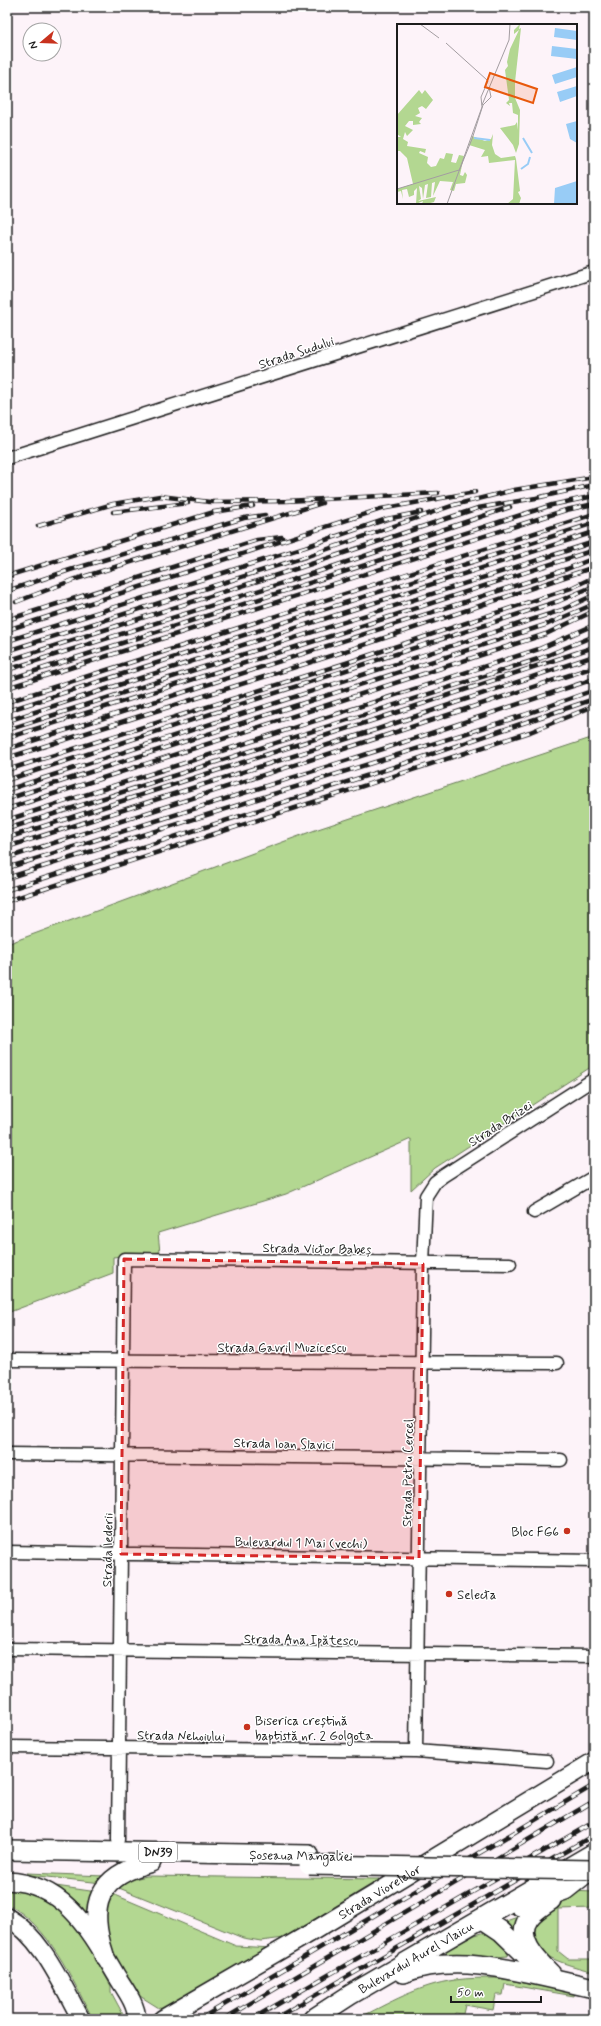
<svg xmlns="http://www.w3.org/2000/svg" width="601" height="2026" font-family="Mynerve,sans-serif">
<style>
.green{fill:#b3d791;stroke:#687a56}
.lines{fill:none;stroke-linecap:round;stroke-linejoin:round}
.street-casing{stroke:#1c1c1c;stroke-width:15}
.secondary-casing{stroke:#1c1c1c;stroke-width:20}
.primary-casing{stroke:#1c1c1c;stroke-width:22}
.street{stroke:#fff;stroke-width:12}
.secondary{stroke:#fff;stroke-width:17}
.primary{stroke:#fff;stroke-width:19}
.rail-casing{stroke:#1c1c1c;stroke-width:4.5}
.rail{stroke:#fff;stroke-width:3;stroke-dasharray:9;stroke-linecap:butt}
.primary-bridge-casing{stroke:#1c1c1c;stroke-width:22;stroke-linecap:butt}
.primary-bridge{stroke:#fff;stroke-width:19}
.marked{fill:#d62828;fill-opacity:0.2;stroke:#d62828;stroke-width:3;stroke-dasharray:8 5;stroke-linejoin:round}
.poi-dot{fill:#c8321e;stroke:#fff;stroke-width:1.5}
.labels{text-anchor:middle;stroke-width:3;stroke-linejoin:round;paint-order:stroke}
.shield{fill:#fff;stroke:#606060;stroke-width:1}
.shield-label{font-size:12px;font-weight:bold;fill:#1c1c1c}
.street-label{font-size:13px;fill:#1c1c1c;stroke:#fff}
.poi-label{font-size:13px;fill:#1c1c1c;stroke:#fff;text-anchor:start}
.inset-river{fill:none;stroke:#98ccf6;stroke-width:2}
.inset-road{fill:none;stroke:#a39da1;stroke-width:1}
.view{fill:#e8590c;fill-opacity:0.15;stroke:#e8590c;stroke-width:2}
.inset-edge{fill:none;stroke:#1c1c1c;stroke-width:2}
</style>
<rect width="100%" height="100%" fill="#fdf3f9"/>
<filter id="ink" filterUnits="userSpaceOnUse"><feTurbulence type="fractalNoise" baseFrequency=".025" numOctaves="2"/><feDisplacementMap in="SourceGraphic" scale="8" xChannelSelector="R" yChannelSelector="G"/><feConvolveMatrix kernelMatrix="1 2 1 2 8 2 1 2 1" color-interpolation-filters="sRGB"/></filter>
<g filter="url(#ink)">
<path class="green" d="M 594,737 L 594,1065 L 435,1168 L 411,1190 L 411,1139 L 286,1194 L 158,1233 L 160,1252 L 113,1257 L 113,1273 L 7,1313 L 7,944 L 318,829 Z
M 27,1873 L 105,1876 L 102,1883 L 30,1875 Z
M 147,1876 L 380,1879 L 284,1938 L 261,1941 L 243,1938 L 119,1888 L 125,1881 Z
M 7,1884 L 56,1904 L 82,1934 L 111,1986 L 111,1992 L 125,2018 L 93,2019 C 71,1978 50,1926 7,1904 Z
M 49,1885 L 97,1892 L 87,1925 Z
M 571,1891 L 594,1892 L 594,1908 L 558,1909 L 558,1951 L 568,1959 L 594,1959 L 594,1972 C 573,1966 553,1962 535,1948 L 531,1927 Z
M 113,1894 L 236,1946 L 272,1948 L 167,2010 L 159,2008 L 135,1993 L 104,1938 L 107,1906 Z
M 526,1914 L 519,1935 L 506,1925 L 506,1921 Z
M 486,1932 L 497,1936 L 508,1950 L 508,1956 L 495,1957 L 447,1954 L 445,1951 L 475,1935 Z
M 499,1978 L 575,1993 L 574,1996 L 505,1984 L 503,1995 L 496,1995 L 493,2010 L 465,2005 L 463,2014 L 455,2013 L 453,2019 L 357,2019 C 389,2003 419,1985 455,1980 C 469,1978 484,1978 499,1978 Z"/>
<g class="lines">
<g class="street-casing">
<path id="street" d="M 7,458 L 594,272
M 534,1212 L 594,1177
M 7,1360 L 557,1363
M 7,1454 L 561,1460
M 7,1552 L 594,1561
M 7,1649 L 594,1656
M 7,1747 L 416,1751 L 547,1761
M 416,1751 L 423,1264 L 426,1196 L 435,1182 L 443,1176 L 594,1079
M 118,1840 L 124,1259 L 510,1264"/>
</g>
<g class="secondary-casing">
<g id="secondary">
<path d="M 7,1881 C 64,1883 89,1929 115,1973 C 123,1987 136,2002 137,2019"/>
<path d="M 7,1917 C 43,1938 62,1985 81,2019"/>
<path id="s1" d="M 162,2019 L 312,1932 L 594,1761"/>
</g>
</g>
<g class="primary-casing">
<g id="primary">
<path d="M 7,1850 L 309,1855"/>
<path d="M 520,1906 L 565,1890 L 594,1867"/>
<path d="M 483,1919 L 501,1931 L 532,1961"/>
<path d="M 104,1955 C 87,1904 98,1876 151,1862"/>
<path d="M 403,1973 C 460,1950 536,1976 594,1988"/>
<path d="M 551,1974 C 538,1961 514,1938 529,1918 C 534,1911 544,1905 551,1900"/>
<path id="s2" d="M 313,2019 L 350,1995 L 594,1853"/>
</g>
</g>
<use href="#street" class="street"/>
<use href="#secondary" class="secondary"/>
<use href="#primary" class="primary"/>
<g class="rail-casing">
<path id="rail" d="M 113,512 L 188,503
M 38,526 L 113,504 L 160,496 L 210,502 L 286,501 L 438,493
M 7,576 L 214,512 L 253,506
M 7,591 L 70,570 L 244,518 L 265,515
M 16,602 L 73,580 L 322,503
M 7,620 L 257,540 L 282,537
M 7,630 L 381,509 L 475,492
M 7,641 L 305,547 L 387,519 L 421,512
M 7,651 L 308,556 L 454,505 L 514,490 L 594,477
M 7,661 L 311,564 L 478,508 L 536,498 L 594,485
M 7,670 L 314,573 L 510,507
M 7,680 L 552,505 L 594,496
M 7,688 L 566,510 L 594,504
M 7,702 L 594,514
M 7,711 L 594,523
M 7,721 L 594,532
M 7,730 L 594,542
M 7,738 L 337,634 L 594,550
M 7,749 L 567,569 L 594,558
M 7,758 L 343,652 L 594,567
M 7,770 L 346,663 L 571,588 L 594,577
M 7,780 L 559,601 L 594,586
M 7,790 L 562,610 L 594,595
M 7,799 L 548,624 L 594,604
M 7,809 L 546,634 L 594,611
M 7,820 L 539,649 L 594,625
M 7,829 L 541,658 L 594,636
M 7,838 L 374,720 L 594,647
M 7,847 L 378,729 L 594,656
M 7,858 L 381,737 L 594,667
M 7,868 L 386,748 L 594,679
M 7,878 L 524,715 L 594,690
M 7,890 L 391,768 L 594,699
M 7,901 L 530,732 L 594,706
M 200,2019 L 594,1785
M 224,2019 L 594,1801
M 252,2019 L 594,1822
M 274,2019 L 594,1835"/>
</g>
<use href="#rail" class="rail"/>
<g class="primary-bridge-casing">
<path id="primary-bridge" d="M 309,1865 L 594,1870"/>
</g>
<use href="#primary-bridge" class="primary-bridge"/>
</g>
</g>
<path class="marked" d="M 124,1259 L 423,1264 L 419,1558 L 121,1554 Z"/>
<g class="poi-dot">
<circle cx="567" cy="1531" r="4"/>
<circle cx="449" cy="1594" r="4"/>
<circle cx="247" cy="1727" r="4"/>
</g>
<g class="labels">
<rect class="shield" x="139" y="1842" width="38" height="20" rx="3"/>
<g class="shield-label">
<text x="158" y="1856">DN39</text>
</g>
<g class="street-label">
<text transform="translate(296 352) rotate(-18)" y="5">Strada Sudului</text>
<text transform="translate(500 1123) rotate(-33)" y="5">Strada Brizei</text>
<text transform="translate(317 1248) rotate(1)" y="5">Strada Victor Babeș</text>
<text x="282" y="1352">Strada Gavril Muzicescu</text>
<text transform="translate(284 1443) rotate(1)" y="5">Strada Ioan Slavici</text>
<text transform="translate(407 1473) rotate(-89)" y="5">Strada Petru Cercel</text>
<text transform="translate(301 1542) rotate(1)" y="5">Bulevardul 1 Mai (vechi)</text>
<text transform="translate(107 1550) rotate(-89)" y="5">Strada Iederii</text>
<text transform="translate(301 1639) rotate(1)" y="5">Strada Ana Ipătescu</text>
<text transform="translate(181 1735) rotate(1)" y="5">Strada Nehoiului</text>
<text transform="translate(301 1855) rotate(1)" y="5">Șoseaua Mangaliei</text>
<text dy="5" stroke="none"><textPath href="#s1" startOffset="252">Strada Viorelelor</textPath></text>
<text dy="5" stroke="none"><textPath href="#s2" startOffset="120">Bulevardul Aurel Vlaicu</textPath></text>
</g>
<g class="poi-label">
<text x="559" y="1536" text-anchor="end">Bloc FG6</text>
<text x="457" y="1599">Selecta</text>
<text x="255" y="1725">Biserica creștină<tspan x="255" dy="15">baptistă nr. 2 Golgota</tspan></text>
</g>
</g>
<g transform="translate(397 24)">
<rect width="180" height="180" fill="#fdf3f9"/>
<path d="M 123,0 L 122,5 L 124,4 L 118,58 L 118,74 L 123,86 L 122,120 L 119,129 L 116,121 L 103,104 L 118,101 L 120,98 L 121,106 L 121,91 L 116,89 L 115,79 L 112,79 L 113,82 L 109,79 L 112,76 L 108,46 L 111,42 L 110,38 L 113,25 L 122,6 L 117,10 L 117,6 ZM 22,66 L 25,70 L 28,66 L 36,76 L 29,85 L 25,82 L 21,84 L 23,89 L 18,92 L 25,94 L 22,98 L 24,100 L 16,101 L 16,97 L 12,97 L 8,102 L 16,106 L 10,112 L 8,108 L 6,115 L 11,118 L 10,122 L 29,125 L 28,129 L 23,127 L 22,129 L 31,133 L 30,139 L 34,143 L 39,142 L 43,134 L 47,135 L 49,129 L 56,130 L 54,138 L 59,139 L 62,131 L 67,132 L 63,151 L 66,152 L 68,148 L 70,151 L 68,159 L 59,160 L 57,167 L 53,166 L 56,158 L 43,157 L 36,172 L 38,158 L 35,159 L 34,173 L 29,174 L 31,160 L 28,161 L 26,175 L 25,164 L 22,162 L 24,175 L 21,177 L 39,173 L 37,178 L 30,180 L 25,180 L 26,177 L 19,180 L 20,164 L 17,167 L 17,171 L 12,173 L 10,165 L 5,166 L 6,175 L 4,167 L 0,168 L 0,165 L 16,160 L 10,134 L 3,127 L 0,127 L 1,113 L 4,113 L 0,110 L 0,91 ZM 96,110 L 95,121 L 98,130 L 104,134 L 118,132 L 119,135 L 123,167 L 121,168 L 124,174 L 122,180 L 110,180 L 116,175 L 118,136 L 92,139 L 91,132 L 84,133 L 88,126 L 72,121 L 75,112 L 88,117 L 94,115 Z" fill="#b3d791"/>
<path d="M 158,4 L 180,7 L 180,16 L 157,13 ZM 155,22 L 180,25 L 180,35 L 154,32 ZM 180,43 L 180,53 L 158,60 L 155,51 ZM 180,62 L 180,72 L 163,78 L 160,68 ZM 180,97 L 180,119 L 173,115 L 169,100 ZM 180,157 L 180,180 L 157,180 L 158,164 Z" fill="#98ccf6"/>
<path class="inset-river" d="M 77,114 L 93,116M 126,114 L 135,129M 124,145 L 131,140 L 133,133"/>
<path class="inset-road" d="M 23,0 L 42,14M 49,19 L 90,56M 86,80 L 86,81 L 75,115 L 62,147 L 85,83 L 84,73 L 91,57M 85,81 L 112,16 L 113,0M 86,81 L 94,73 L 92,63M 0,165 L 62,146M 50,180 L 62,147"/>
<path class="view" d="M 93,49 L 140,65 L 136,79 L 88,63 Z"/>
<rect width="180" height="180" class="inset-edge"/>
</g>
<rect width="601" height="2026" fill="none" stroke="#fff" stroke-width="24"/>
<rect x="12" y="12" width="577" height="2002" fill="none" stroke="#1c1c1c" stroke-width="1.5" filter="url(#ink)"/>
<g transform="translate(42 42) rotate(251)"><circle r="19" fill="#ffffff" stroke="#a4a4a4"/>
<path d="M0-3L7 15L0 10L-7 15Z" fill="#c8321e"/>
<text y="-6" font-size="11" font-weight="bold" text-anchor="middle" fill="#1c1c1c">N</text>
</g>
<path d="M451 1996v6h90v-6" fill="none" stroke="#1c1c1c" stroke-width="2"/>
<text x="457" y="1996" font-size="12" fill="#1c1c1c" stroke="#ffffff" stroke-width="3" paint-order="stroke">50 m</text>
</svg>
